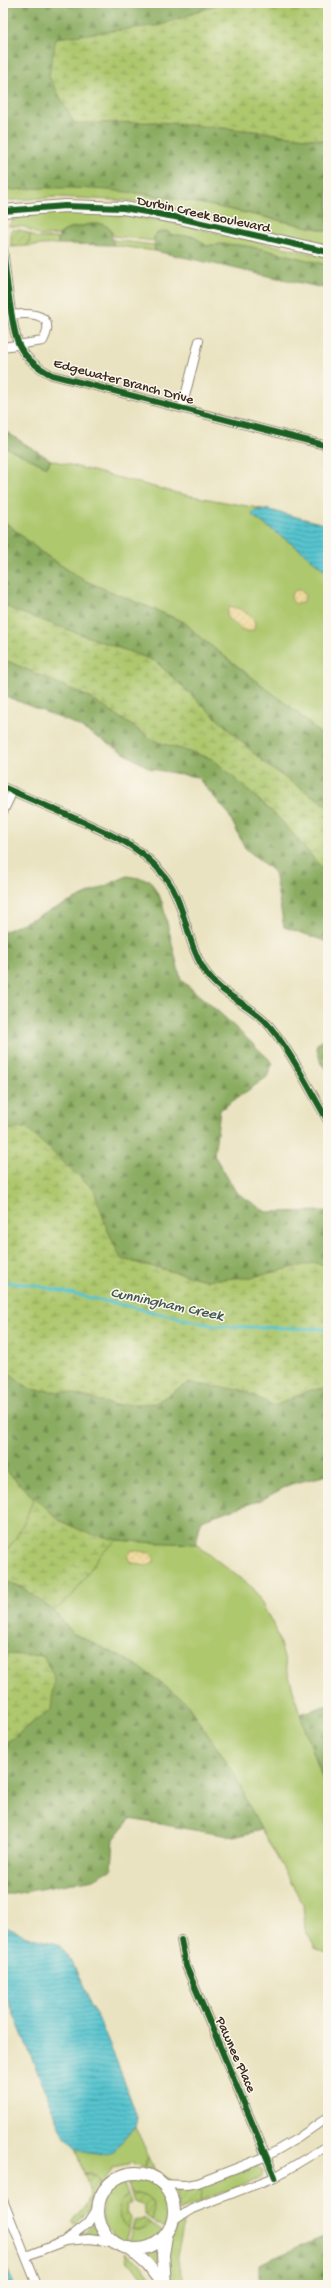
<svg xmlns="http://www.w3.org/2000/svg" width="331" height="2288" font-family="'Gochi Hand',sans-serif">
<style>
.green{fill:#aec86e;stroke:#747946}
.forest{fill:url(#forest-firs);stroke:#626b40}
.wetland{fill:url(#wetland-marsh);stroke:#747946}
.sand{fill:url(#sand-dots);stroke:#94825e}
.garden{fill:url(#garden-furrows);stroke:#747946}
.water{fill:url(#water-rules);stroke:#497776}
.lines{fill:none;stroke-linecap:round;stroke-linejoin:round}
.stream{stroke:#57c4cf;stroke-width:3}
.street-casing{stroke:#928670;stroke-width:10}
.secondary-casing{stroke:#928670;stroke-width:14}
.street{stroke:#fff;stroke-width:8}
.secondary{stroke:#fff;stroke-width:12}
.cycleway-casing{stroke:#fbf7ec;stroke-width:8}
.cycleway{stroke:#1b5e20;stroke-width:6}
.labels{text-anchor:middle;stroke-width:3;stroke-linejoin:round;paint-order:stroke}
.street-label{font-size:14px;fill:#3b2a1e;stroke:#fbf7ec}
.water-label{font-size:15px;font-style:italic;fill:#435853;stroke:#fbf7ec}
</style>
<defs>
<pattern id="forest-firs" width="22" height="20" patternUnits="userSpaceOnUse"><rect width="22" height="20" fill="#8aac61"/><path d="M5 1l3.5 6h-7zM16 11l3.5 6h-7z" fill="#728c4f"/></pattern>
<pattern id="wetland-marsh" width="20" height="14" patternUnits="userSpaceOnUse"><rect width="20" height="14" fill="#aec86e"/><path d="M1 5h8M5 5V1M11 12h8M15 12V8" fill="none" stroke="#8fa35a"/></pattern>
<pattern id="sand-dots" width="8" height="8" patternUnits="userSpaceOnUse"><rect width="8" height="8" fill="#eeda9e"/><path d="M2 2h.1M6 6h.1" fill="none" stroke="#cdbb88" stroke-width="1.8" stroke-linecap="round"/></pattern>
<pattern id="garden-furrows" width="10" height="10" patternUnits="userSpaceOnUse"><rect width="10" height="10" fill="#aec86e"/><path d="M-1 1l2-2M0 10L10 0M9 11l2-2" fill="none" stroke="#8fa35a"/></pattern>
<pattern id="water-rules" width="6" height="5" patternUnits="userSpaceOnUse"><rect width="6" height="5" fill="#57c4cf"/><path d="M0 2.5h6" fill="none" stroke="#499fa7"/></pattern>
</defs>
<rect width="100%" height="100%" fill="#fbf7ec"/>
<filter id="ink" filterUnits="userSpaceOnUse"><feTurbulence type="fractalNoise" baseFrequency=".025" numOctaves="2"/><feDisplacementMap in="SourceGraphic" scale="8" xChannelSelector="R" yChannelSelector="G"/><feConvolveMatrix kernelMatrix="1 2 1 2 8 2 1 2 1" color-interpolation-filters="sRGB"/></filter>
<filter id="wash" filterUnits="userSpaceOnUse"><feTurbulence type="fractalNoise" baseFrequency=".012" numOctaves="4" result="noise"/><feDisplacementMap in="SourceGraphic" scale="16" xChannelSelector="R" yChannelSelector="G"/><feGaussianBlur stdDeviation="0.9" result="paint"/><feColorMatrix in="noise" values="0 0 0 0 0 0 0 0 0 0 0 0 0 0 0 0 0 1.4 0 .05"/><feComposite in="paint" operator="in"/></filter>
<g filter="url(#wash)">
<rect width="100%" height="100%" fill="#eae3c1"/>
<path class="green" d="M 41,186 L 120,190 L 190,201 L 328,231 L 328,245 L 181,210 L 131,201 L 57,197 L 3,201 L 3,191 Z
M 65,213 L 110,214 L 163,221 L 328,257 L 328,265 C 297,259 237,238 207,246 L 193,236 L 173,235 L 166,231 L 154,237 L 154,241 L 113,236 L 112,232 L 64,231 L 59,235 L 40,236 L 25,227 L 8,226 C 19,210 47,214 65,213 Z
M 30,234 L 37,238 L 58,238 L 58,244 L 26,246 L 29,242 Z
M 113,240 L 154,245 L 155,251 L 113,245 Z
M 3,446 L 47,466 L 51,460 L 181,494 L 269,510 L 255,510 L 253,516 L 302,551 L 328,573 L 328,741 L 293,709 L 202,639 L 184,622 L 83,580 L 41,552 L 3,520 Z
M 3,1468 L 60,1521 L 117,1540 L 196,1544 L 254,1589 L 276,1630 L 300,1714 L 328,1794 L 328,1954 L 315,1948 L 305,1929 L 303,1904 L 255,1818 L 233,1771 L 135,1664 L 72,1633 L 54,1611 L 22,1587 L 3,1580 Z
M 135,2126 L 149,2157 L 146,2161 L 145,2168 L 134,2165 L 132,2162 L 128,2165 L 112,2168 L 110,2173 L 100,2185 L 99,2180 L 91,2173 L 84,2173 L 76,2147 L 83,2152 L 114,2151 Z
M 256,2166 L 263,2170 L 262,2176 L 259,2179 L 200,2201 L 201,2187 Z
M 126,2178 C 156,2171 177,2202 165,2228 L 152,2220 C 158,2204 147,2193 131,2194 Z
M 122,2180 L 128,2195 L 122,2200 L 126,2227 L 129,2229 L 124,2243 C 97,2230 93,2195 122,2180 Z
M 185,2219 L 177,2256 L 185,2285 L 171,2285 C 164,2264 167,2233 185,2219 Z
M 151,2223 L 163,2231 C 155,2241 141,2247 128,2243 L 132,2229 L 138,2230 Z
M 125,2253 L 142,2265 L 156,2285 L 148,2285 L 139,2272 L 127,2262 Z"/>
<path class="forest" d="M 3,3 L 222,3 L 161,25 L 57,38 L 74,123 L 158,122 L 255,131 L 328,141 L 328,231 C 221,208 113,178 3,191 Z
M 92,224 L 102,224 L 110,228 L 113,245 L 58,244 L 59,235 L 70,228 Z
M 166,231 L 173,235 L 193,236 L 207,246 C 238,238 296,259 328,265 L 328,289 L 155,251 L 154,237 L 157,233 Z
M 3,430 L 51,460 L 47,467 L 3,446 Z
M 3,520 L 41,552 L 83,580 L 184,622 L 202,639 L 293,709 L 328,741 L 328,806 L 269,767 L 155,661 L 13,610 L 3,604 Z
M 3,659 L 89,697 L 155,741 L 213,759 L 279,818 L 328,875 L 328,942 L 284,927 L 274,872 L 245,848 L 228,813 L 197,777 L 151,769 L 75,724 L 3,695 Z
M 127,876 L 150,880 L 162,902 L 181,980 L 220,1013 L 273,1063 L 267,1077 L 220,1110 L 214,1155 L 236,1192 L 266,1212 L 328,1211 L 328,1265 L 313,1264 L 252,1277 L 206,1280 L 121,1259 L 107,1229 L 26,1128 L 3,1130 L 3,932 Z
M 328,1036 L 328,1070 L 321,1064 L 316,1045 Z
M 3,1368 L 30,1389 L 72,1393 L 114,1405 L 155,1403 L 188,1383 L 242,1390 L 275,1406 L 310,1390 L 328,1388 L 328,1475 L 291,1484 L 261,1500 L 201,1520 L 196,1544 C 156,1542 93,1545 59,1520 C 39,1505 21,1485 3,1468 Z
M 3,1580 L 22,1587 L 54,1611 L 72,1633 L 135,1664 L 184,1700 L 233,1771 L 261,1830 L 234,1837 L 130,1819 L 114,1839 L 112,1869 L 94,1879 L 13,1894 L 3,1894 L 3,1745 L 51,1709 L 43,1656 L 3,1654 Z
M 328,1705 L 328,1781 L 324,1782 L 300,1714 Z
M 328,2235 L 328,2285 L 259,2285 L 259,2264 Z"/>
<path class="wetland" d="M 222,3 L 328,3 L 328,141 L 255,131 L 158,122 L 74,123 L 49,76 L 56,38 L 161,25 Z
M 3,604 L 13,610 L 155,661 L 269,767 L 328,806 L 328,875 L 279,818 L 213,759 L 155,741 L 89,697 L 3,659 Z
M 26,1128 L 94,1190 L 107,1229 L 121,1259 L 206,1280 L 252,1277 L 313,1263 L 328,1265 L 328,1388 L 310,1390 L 275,1406 L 242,1390 L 188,1383 L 155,1403 L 114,1405 L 72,1393 L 30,1389 L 3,1368 L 3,1130 Z
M 34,1497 L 60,1521 L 87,1533 L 117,1540 L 99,1556 L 73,1595 L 54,1611 L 22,1587 L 3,1580 L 3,1555 C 19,1537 26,1519 34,1497 Z
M 3,1654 L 43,1656 L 54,1677 L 51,1709 L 3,1745 Z"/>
<path class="sand" d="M291 597a7 7 0 1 1 14 0a7 7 0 1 1-14 0Z
M 230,607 C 240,607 250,614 255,622 L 254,630 C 243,635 236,623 227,618 L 227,610 Z
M 133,1550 L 151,1553 L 154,1557 L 154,1562 L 145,1566 L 130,1562 L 127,1555 Z"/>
<path class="garden" d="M 11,230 L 21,230 L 30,234 L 29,242 L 26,246 L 11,247 Z
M 149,2157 L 154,2168 L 171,2182 L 161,2179 L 145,2168 L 146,2161 Z
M 84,2173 L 96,2176 L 100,2185 L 87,2213 L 76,2224 L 72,2222 C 89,2205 93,2196 84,2173 Z
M 201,2187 L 200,2201 L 179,2210 L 175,2190 L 194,2189 Z
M 131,2194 C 148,2193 158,2204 152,2220 L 144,2215 L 144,2206 L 134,2202 Z
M 128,2195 L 131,2203 L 127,2206 L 126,2212 L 131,2220 L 129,2229 C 115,2221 115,2204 128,2195 Z
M 143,2218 L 151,2223 C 146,2229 140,2230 132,2229 L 134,2221 Z
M 93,2223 L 99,2235 L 84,2235 L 83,2233 Z
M 159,2248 L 158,2270 L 143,2254 Z"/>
<path class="water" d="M 255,510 L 269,510 L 328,525 L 328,573 L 302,551 L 253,516 L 252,513 Z
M 3,1926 L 29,1937 L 58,1944 L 72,1962 L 87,1994 L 89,2005 L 98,2018 L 119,2067 L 137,2117 L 135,2126 L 114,2151 C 85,2159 72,2150 59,2124 L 3,1988 Z
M 3,2259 L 14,2285 L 3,2285 Z"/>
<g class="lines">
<path class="stream" d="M 3,1282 L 34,1285 L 215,1326 L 328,1329"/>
</g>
</g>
<g filter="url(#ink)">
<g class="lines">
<g class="street-casing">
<path id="street" d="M 3,249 C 6,270 11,332 20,347 C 27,360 38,368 52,375 L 328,446
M 3,316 C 22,313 60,309 43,341 L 3,347
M 182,408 L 199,341
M 3,787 C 26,797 49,807 72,817 C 111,834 149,849 172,887 C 187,914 188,948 207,974 C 222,995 247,1003 265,1021 C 288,1045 310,1091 328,1121
M 3,812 L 13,791
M 181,1940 L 186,1966 L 275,2177
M 162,2184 L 186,2185 L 198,2183 L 267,2156 L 298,2138 L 328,2117
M 3,2200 L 37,2285
M 97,2209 L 88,2223 L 65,2241 L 89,2239 L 113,2242
M 173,2221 L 192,2209 L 275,2177 L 328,2145
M 26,2256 L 65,2241"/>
</g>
<g class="secondary-casing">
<path id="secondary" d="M 3,211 L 65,206 L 123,208 L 175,217 L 328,252
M98 2211a38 38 0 1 1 76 0a38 38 0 1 1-76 0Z
M 129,2248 L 148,2265 L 163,2285
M 165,2285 L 163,2255 L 166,2236"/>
</g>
<use href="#street" class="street"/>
<use href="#secondary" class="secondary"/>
<g class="cycleway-casing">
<path id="cycleway" d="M 3,211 L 65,206 L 123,208 L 175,217 L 328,252
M 3,249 C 6,270 11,332 20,347 C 27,360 38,368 52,375 L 328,446
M 3,787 C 26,797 49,807 72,817 C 111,834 149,849 172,887 C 187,914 188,948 207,974 C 222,995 247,1003 265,1021 C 288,1045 310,1091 328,1121
M 181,1940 L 186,1966 L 275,2177"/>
</g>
<use href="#cycleway" class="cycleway"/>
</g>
</g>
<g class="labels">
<g class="street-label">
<text transform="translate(204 213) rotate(12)" y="5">Durbin Creek Boulevard</text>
<text transform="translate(124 380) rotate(15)" y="5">Edgewater Branch Drive</text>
<text transform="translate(237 2054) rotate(66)" y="5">Pawnee Place</text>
</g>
<g class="water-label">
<text transform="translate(167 1303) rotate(12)" y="5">Cunningham Creek</text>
</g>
</g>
<rect width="331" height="2288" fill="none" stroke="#fbf7ec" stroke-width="16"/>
</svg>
